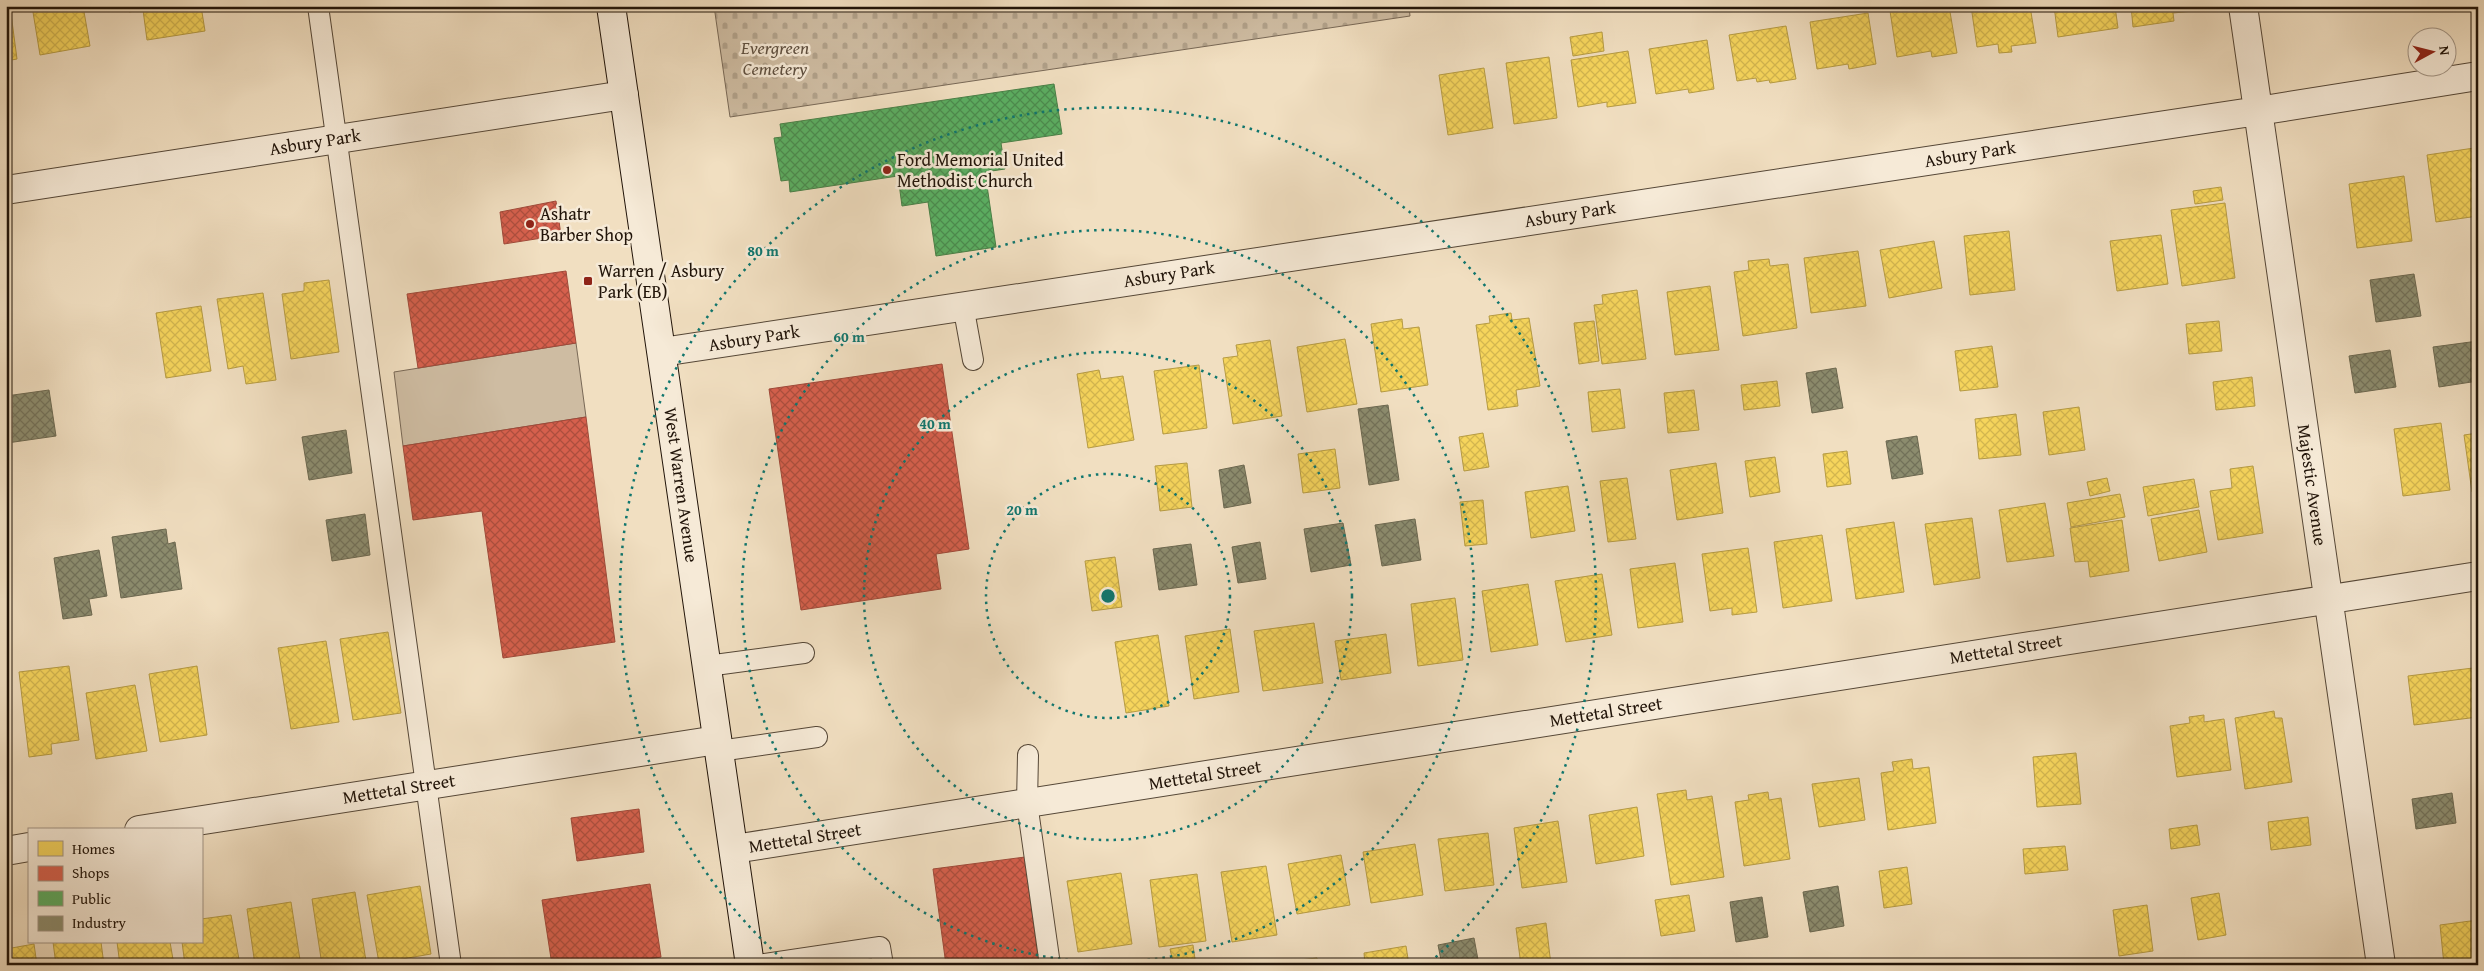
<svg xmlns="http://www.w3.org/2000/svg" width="2484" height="971" font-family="'Gentium Book Plus',serif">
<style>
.green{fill:#cebca2;stroke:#786856}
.cemetery{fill:url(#cemetery-stones);stroke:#786856}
.homes{fill:url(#homes-cross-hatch);stroke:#b69b43}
.shops{fill:url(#shops-cross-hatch);stroke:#a04939}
.public{fill:url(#public-cross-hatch);stroke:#498047}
.industry{fill:url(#industry-cross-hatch);stroke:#6c6850}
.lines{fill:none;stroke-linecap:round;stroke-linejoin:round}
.lane-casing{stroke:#554737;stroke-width:22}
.street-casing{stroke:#554737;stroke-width:30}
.secondary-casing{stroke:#211409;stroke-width:30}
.lane{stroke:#f6ead7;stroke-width:20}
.street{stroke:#f6ead7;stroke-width:28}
.secondary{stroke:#f6ead7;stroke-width:28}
.ring{fill:none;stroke:#0f766e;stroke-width:2.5;stroke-dasharray:2.5 5}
.poi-dot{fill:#8f2418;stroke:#f6ead7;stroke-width:2}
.labels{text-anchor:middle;stroke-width:5;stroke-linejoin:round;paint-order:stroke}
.park-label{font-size:18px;font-style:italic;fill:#5e4f3f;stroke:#f6ead7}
.street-label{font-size:18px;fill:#211409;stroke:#f6ead7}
.poi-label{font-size:18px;fill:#211409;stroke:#f6ead7;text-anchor:start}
.centre{fill:#0f766e;stroke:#f6ead7;stroke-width:2.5}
.ring-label{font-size:15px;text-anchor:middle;font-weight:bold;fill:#0f766e;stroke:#f6ead7;stroke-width:5;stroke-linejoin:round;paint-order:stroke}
</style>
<defs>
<pattern id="cemetery-stones" width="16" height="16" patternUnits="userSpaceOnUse" patternTransform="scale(1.25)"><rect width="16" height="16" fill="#cebca2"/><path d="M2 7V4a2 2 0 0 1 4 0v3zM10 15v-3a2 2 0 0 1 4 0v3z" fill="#b1a18a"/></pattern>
<pattern id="homes-cross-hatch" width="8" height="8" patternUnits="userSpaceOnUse" patternTransform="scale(1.25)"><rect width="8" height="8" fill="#f6d55c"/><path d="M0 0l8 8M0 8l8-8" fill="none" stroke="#d3b64f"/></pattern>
<pattern id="shops-cross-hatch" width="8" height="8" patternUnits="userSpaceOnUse" patternTransform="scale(1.25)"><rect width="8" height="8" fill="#d6604d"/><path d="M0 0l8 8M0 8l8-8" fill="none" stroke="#ad4e3e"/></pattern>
<pattern id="public-cross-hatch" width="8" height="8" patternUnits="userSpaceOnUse" patternTransform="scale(1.25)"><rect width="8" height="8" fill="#5aae61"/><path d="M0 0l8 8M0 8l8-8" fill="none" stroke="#4a8c4e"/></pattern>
<pattern id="industry-cross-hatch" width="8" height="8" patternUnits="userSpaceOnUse" patternTransform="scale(1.25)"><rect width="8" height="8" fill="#8c8c6e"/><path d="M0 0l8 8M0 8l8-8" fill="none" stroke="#727159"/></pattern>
</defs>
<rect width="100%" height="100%" fill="#f1dfc1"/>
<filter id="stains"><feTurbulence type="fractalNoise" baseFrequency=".004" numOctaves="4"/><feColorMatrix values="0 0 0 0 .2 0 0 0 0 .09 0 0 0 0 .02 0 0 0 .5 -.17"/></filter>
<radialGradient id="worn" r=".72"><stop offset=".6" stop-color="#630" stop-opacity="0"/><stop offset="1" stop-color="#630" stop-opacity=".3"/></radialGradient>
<path class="green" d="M 576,343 L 586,417 L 403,446 L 394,372 Z"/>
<path class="cemetery" d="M 714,6 L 1409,6 L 1410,16 L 730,117 Z"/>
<path class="homes" d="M 6,6 L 10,6 L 17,59 L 6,61 Z
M 32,6 L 83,6 L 90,46 L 40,55 Z
M 128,6 L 201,6 L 205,31 L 147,40 L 143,10 L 129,12 Z
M 1921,6 L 1949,6 L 1957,53 L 1932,57 L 1931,51 L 1897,57 L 1890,11 Z
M 1971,6 L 2030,6 L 2036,43 L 2011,46 L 2012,52 L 1999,53 L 1998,44 L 1977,47 Z
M 2054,6 L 2115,6 L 2118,28 L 2058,37 Z
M 2131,6 L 2193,6 L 2194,11 L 2173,13 L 2174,21 L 2133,27 Z
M 1868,13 L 1876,64 L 1849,69 L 1848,64 L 1817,69 L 1810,22 Z
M 1786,26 L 1796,79 L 1770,83 L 1769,80 L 1757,82 L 1756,78 L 1737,81 L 1729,35 Z
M 1602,32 L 1604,51 L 1573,56 L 1570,37 Z
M 1707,40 L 1714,89 L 1689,93 L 1688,89 L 1656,94 L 1649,49 Z
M 1628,51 L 1636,103 L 1607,107 L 1607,102 L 1578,107 L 1571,60 Z
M 1549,57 L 1557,118 L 1514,124 L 1506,63 Z
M 1484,68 L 1493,128 L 1448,135 L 1439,75 Z
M 2474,148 L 2478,177 L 2478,216 L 2436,222 L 2427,155 Z
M 2404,176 L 2412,241 L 2357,248 L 2349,184 Z
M 2221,187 L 2223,200 L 2195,204 L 2193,191 Z
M 2225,203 L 2235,278 L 2182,286 L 2171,210 Z
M 2009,231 L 2015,290 L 1970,295 L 1964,236 Z
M 2161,235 L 2168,284 L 2117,291 L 2110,241 Z
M 1934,241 L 1942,288 L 1889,298 L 1880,250 Z
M 1858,251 L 1866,306 L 1811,313 L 1804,258 Z
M 1769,259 L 1770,266 L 1788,264 L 1797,328 L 1743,336 L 1734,272 L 1749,270 L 1748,261 Z
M 329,280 L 339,352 L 291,359 L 282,294 L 304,291 L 304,283 Z
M 1710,286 L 1719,350 L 1675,355 L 1667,292 Z
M 1637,290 L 1646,359 L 1602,364 L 1594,305 L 1603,304 L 1602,295 Z
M 263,293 L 276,380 L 246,384 L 243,366 L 228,369 L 217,299 Z
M 201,306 L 211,371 L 166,378 L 156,313 Z
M 1511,313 L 1512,320 L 1529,318 L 1540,386 L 1516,390 L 1518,406 L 1488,410 L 1476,325 L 1490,323 L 1489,316 Z
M 1402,319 L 1403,329 L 1419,327 L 1428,385 L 1381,392 L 1371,324 Z
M 1594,321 L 1599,361 L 1579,364 L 1574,323 Z
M 2219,321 L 2222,351 L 2189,354 L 2186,324 Z
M 1345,339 L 1357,404 L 1307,412 L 1297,347 Z
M 1270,340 L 1282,416 L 1233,424 L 1223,358 L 1238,356 L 1236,345 Z
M 1992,346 L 1998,387 L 1960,391 L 1955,351 Z
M 1199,365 L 1207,428 L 1163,434 L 1154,371 Z
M 1099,370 L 1101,379 L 1123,376 L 1134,440 L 1088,448 L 1077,374 Z
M 2252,377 L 2255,406 L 2216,410 L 2213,382 Z
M 1777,381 L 1780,406 L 1744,410 L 1741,385 Z
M 1620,389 L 1625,428 L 1592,432 L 1588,392 Z
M 1694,390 L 1699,430 L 1668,433 L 1664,393 Z
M 2079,407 L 2085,450 L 2049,455 L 2043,412 Z
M 2016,414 L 2021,455 L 1979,459 L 1975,419 Z
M 2441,423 L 2450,490 L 2403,496 L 2394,429 Z
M 1483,433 L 1489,467 L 1464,471 L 1459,437 Z
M 2478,433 L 2478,491 L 2472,492 L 2464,435 Z
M 1335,449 L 1340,488 L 1303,493 L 1298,454 Z
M 1847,451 L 1851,484 L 1827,487 L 1823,454 Z
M 1775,457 L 1780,492 L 1750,497 L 1745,461 Z
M 1187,463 L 1192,507 L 1160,511 L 1155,466 Z
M 1716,463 L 1723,513 L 1677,520 L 1670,470 Z
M 2253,466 L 2263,533 L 2218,540 L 2210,491 L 2232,488 L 2230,469 Z
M 1627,478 L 1636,539 L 1608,542 L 1600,481 Z
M 2107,478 L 2110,491 L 2090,496 L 2087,482 Z
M 2194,479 L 2199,507 L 2148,516 L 2143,487 Z
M 1568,486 L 1575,531 L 1531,538 L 1525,492 Z
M 2120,494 L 2125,517 L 2071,527 L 2067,503 Z
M 1483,500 L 1487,544 L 1465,546 L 1460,502 Z
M 2045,503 L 2054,556 L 2007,562 L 1999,510 Z
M 2199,510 L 2207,552 L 2159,561 L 2151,519 Z
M 1972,518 L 1980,578 L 1934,585 L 1925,524 Z
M 2122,520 L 2129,571 L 2090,577 L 2088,561 L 2075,562 L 2070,528 Z
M 1894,522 L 1904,592 L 1856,599 L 1846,529 Z
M 1822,535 L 1832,601 L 1783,608 L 1774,542 Z
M 1748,548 L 1757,612 L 1732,615 L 1732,608 L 1710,611 L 1702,554 Z
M 1115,557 L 1122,607 L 1092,611 L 1085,561 Z
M 1675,563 L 1683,622 L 1638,628 L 1630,569 Z
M 1602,574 L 1612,635 L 1566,642 L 1555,581 Z
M 1528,584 L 1538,645 L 1491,652 L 1482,591 Z
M 1455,598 L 1463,660 L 1418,666 L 1411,604 Z
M 1314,623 L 1323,683 L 1263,691 L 1254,631 Z
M 1230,629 L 1239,692 L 1194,699 L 1185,636 Z
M 388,632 L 401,713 L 353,720 L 340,639 Z
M 1386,634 L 1391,673 L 1341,680 L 1335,641 Z
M 1158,635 L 1169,706 L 1126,713 L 1115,642 Z
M 326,641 L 339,722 L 291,729 L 278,648 Z
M 69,666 L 79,740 L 51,744 L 52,754 L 29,757 L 19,672 Z
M 197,666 L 207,735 L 160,742 L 149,674 Z
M 2473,668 L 2478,717 L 2414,725 L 2408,676 Z
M 135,685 L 147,751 L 96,759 L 86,693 Z
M 2274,711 L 2275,718 L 2282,718 L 2292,782 L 2245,789 L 2235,718 Z
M 2204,715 L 2204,722 L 2224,719 L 2231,770 L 2177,777 L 2170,726 L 2190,723 L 2189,717 Z
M 2076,753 L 2081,804 L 2037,807 L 2033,757 Z
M 1912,759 L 1913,769 L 1929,767 L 1936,823 L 1888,830 L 1881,773 L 1894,771 L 1892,762 Z
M 1859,778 L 1865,820 L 1819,827 L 1812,784 Z
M 1686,790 L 1687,800 L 1712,796 L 1724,877 L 1671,885 L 1657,794 Z
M 1768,792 L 1769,800 L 1781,798 L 1790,859 L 1744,866 L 1735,802 L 1749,800 L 1748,795 Z
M 1637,807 L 1644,856 L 1596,864 L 1589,815 Z
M 2308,817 L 2311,845 L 2271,850 L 2268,822 Z
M 1558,821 L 1567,882 L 1522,888 L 1514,828 Z
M 2197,825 L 2200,845 L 2171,849 L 2169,829 Z
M 1488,833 L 1494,885 L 1445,891 L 1438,839 Z
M 1415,844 L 1423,895 L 1371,903 L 1363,852 Z
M 2065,846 L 2068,870 L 2025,874 L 2023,849 Z
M 1341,855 L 1350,905 L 1297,914 L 1288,864 Z
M 1266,866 L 1277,935 L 1232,942 L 1221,872 Z
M 1907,867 L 1912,904 L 1884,908 L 1879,871 Z
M 1121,873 L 1132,944 L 1078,952 L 1067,881 Z
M 1197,874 L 1206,941 L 1159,947 L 1150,880 Z
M 420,886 L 431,954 L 379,963 L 367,895 Z
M 355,892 L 366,961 L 322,965 L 312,899 Z
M 2219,893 L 2226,935 L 2198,940 L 2191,898 Z
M 1689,895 L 1695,931 L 1661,936 L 1655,900 Z
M 291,902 L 300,960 L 255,965 L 247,909 Z
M 2147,905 L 2153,951 L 2119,956 L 2113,910 Z
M 231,915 L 240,965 L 185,965 L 182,942 L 201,942 L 201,919 Z
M 2478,920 L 2478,965 L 2444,965 L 2440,925 Z
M 1546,923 L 1551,965 L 1521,965 L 1516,928 Z
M 53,942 L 101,942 L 104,965 L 56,965 Z
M 117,942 L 170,942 L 174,965 L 120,965 Z
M 34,944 L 37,965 L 6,965 L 6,949 Z
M 1193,945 L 1195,959 L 1173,962 L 1170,949 Z
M 1406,946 L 1409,965 L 1365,965 L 1364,953 Z
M 1317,958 L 1318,965 L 1291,965 L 1290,961 Z"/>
<path class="shops" d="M 556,201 L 561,235 L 504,244 L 500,212 Z
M 566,271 L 576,343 L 418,368 L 407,294 Z
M 942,364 L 969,549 L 936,554 L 941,589 L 801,610 L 769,389 Z
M 586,417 L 615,642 L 503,658 L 482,511 L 413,520 L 403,446 Z
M 639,809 L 644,852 L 577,861 L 571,818 Z
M 1025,857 L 1039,965 L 946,965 L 933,869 Z
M 650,884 L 661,957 L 610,965 L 552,965 L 542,900 Z"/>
<path class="public" d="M 1054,84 L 1062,134 L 1001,143 L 1005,169 L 985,172 L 996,247 L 936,256 L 928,202 L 902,206 L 898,176 L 790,192 L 789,180 L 781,181 L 774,138 L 782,137 L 780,124 Z"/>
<path class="industry" d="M 2414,274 L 2421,316 L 2376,322 L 2370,280 Z
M 2478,341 L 2478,381 L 2439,387 L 2433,347 Z
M 2390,350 L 2396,387 L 2355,393 L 2349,356 Z
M 1836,368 L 1843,408 L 1812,413 L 1806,373 Z
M 49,390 L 56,436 L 7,443 L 6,396 Z
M 1388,405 L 1399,480 L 1369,485 L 1358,409 Z
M 346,430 L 352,473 L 309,480 L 302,437 Z
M 1917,436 L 1923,474 L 1892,479 L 1886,441 Z
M 1244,465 L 1251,503 L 1224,508 L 1219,470 Z
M 365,514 L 370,555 L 332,561 L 326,520 Z
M 1415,519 L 1421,560 L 1382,566 L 1375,525 Z
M 1343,523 L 1351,565 L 1311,572 L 1304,529 Z
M 166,529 L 168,544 L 175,542 L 182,589 L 121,598 L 112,537 Z
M 1260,542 L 1266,579 L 1238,583 L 1232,547 Z
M 1191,544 L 1197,585 L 1159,590 L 1153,549 Z
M 99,550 L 107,596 L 89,599 L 92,615 L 63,619 L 54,558 Z
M 2452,793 L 2456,823 L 2416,829 L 2412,799 Z
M 1838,886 L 1844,926 L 1810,932 L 1803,892 Z
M 1762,897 L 1768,937 L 1736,942 L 1730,902 Z
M 1474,938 L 1479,965 L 1442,965 L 1438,945 Z"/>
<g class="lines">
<g class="lane-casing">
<path id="lane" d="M 318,6 L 451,965
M 963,305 L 973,360
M 707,666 L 804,653
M 719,751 L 817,737
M 1028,755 L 1027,803 L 1050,965
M 758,965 L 880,947 L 883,965"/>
</g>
<g class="street-casing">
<path id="street" d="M 2243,6 L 2381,965
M 6,190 L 624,95
M 662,352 L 2258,111 L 2478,76
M 139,830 L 717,740
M 734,849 L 2478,576
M 6,851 L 29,847"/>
</g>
<g class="secondary-casing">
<path id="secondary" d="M 611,6 L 750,965"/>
</g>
<use href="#lane" class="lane"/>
<use href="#street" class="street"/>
<use href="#secondary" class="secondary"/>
</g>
<g class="ring">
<circle cx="1108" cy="596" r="122"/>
<circle cx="1108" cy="596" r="244"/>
<circle cx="1108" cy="596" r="366"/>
<path d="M788 964A488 488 0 1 1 1428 964"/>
</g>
<g class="poi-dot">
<circle cx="887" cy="170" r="5"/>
<circle cx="530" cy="224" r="5"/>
<rect x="583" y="276" width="10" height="10" rx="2.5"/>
</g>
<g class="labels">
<g class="park-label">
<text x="775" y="54">Evergreen<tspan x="775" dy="21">Cemetery</tspan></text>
</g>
<g class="street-label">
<text transform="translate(315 142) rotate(-9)" y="6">Asbury Park</text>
<text transform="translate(1970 154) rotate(-9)" y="6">Asbury Park</text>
<text transform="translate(1570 214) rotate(-9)" y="6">Asbury Park</text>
<text transform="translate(1169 274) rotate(-9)" y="6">Asbury Park</text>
<text transform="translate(754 338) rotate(-9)" y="6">Asbury Park</text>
<text transform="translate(681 485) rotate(82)" y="6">West Warren Avenue</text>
<text transform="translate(2312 485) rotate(82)" y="6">Majestic Avenue</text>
<text transform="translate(2006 649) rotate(-9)" y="6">Mettetal Street</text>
<text transform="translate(1606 712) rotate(-9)" y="6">Mettetal Street</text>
<text transform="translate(1205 775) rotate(-9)" y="6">Mettetal Street</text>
<text transform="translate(399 789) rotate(-9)" y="6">Mettetal Street</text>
<text transform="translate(805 838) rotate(-9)" y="6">Mettetal Street</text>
</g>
<g class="poi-label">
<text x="897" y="166">Ford Memorial United<tspan x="897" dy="21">Methodist Church</tspan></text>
<text x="540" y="220">Ashatr<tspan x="540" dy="21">Barber Shop</tspan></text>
<text x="598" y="277">Warren / Asbury<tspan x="598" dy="21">Park (EB)</tspan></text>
</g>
</g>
<circle cx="1108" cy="596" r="8" class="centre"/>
<g class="ring-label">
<text x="763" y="256">80 m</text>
<text x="849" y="342">60 m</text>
<text x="935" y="429">40 m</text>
<text x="1022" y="515">20 m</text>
</g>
<rect width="2484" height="971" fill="none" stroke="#f1dfc1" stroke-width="25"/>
<rect x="8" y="8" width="2469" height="956" fill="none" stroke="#211409" stroke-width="2.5"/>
<rect x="12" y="12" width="2459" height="946" fill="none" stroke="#211409"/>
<rect x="28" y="828" width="175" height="115" fill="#f6ead7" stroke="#a19485"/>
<rect x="38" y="841" width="25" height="15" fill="#f6d55c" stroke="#a19485"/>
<text x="72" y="854" font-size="15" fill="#211409">Homes</text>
<rect x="38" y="866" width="25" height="15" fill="#d6604d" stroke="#a19485"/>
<text x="72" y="878" font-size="15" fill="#211409">Shops</text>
<rect x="38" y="891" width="25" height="15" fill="#5aae61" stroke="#a19485"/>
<text x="72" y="904" font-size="15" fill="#211409">Public</text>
<rect x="38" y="916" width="25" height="15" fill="#8c8c6e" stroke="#a19485"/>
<text x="72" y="928" font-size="15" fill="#211409">Industry</text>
<g transform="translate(2432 52) rotate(83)"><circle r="24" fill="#f6ead7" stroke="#a19485"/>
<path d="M0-4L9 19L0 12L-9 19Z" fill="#8f2418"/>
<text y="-8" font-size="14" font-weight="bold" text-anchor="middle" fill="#211409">N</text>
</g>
<rect width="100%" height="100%" filter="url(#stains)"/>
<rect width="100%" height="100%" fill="url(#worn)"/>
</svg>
